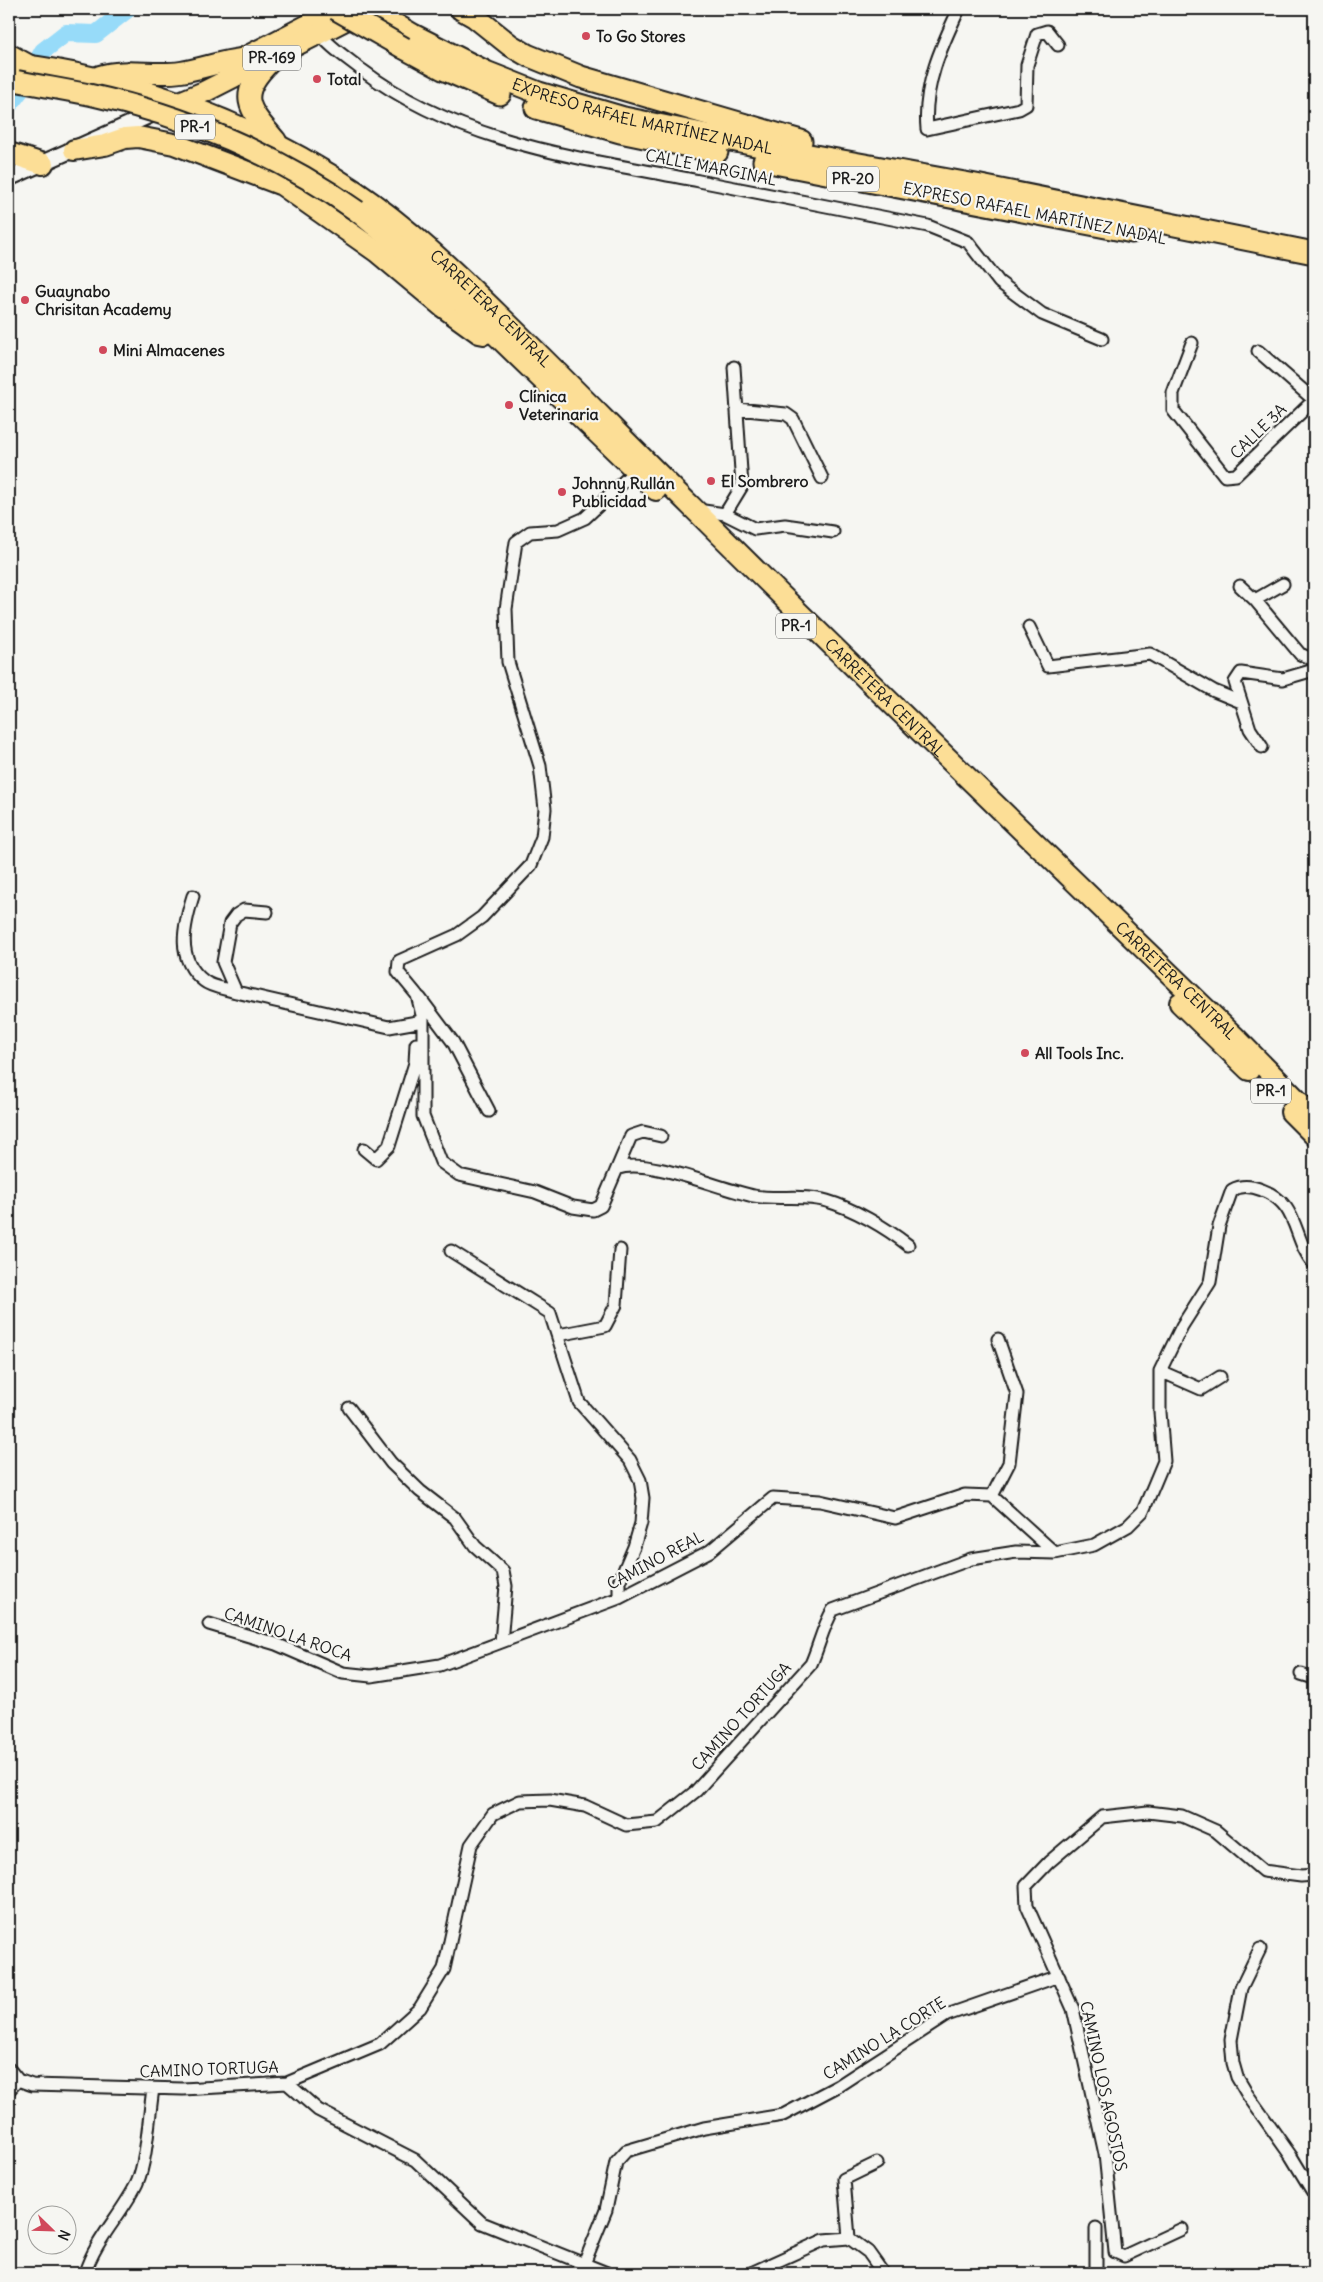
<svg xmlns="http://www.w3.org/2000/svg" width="1323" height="2282" font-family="Delius,sans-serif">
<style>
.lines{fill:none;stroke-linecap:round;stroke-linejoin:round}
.river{stroke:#97dbf9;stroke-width:18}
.minor-casing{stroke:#1c1c1c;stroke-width:15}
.tertiary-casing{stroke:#1c1c1c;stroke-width:19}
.trunk-casing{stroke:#1c1c1c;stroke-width:24}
.motorway-casing{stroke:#1c1c1c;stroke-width:25}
.minor{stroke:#f6f6f2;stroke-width:11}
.tertiary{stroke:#f6f6f2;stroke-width:15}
.trunk{stroke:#fcde96;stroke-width:20}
.motorway{stroke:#fcde96;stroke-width:21}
.trunk-bridge-casing{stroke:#1c1c1c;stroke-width:24;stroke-linecap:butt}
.motorway-bridge-casing{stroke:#1c1c1c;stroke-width:25;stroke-linecap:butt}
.trunk-bridge{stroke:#fcde96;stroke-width:20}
.motorway-bridge{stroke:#fcde96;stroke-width:21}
.poi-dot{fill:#d1495b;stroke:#f6f6f2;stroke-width:2}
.labels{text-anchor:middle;stroke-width:4.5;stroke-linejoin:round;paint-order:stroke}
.shield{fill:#f6f6f2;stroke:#5d5d5c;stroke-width:1}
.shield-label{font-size:15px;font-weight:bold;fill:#1c1c1c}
.poi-label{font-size:16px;font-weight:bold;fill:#1c1c1c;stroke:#f6f6f2;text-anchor:start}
.street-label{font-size:16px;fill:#1c1c1c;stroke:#f6f6f2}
</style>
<rect width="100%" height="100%" fill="#f6f6f2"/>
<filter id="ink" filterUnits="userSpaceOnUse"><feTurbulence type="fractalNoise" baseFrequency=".02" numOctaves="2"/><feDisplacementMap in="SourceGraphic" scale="10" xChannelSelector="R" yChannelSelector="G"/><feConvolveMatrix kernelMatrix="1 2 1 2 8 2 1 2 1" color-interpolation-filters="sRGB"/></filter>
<g filter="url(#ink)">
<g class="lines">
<path class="river" d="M 9,105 L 25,84 L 43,51 L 66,33 L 96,34 L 128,9"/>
<g class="minor-casing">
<path id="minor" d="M 959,9 C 941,47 923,86 927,129 L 1019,109 L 1026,105 L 1027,65 L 1037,34 L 1047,31 L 1058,45
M 317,30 C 328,46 347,58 362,70 C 460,144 581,158 699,181 C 775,196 852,211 928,226 L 968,242 L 999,282 L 1042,314 L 1102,339
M 1192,343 L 1173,393 L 1173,410 L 1225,476 L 1236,475 L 1314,400
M 1258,351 L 1314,400
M 737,409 L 786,414 L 793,419 L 822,478
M 636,470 L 585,518 L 558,530 L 530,532 L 516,542 L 506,609 L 508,662 L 540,766 L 545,809 L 542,837 L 531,865 L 482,917 L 457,935 L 399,961 L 398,972 L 417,995 L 423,1019 L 423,1116 L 441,1162 L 459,1175 L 535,1192 L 573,1207 L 593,1210 L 601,1206 L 631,1136 L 643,1132 L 661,1136
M 697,510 L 725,514 L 755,529 L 785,525 L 833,532
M 725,514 L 742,486 L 734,367
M 1240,586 L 1255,600 L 1300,654 L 1314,660
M 1255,600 L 1283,584
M 1029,627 L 1048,666 L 1150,654 L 1214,691 L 1241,702
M 1262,747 L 1250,729 L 1235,682 L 1241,673 L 1283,679 L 1314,670
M 193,896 C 184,925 175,959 204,981 C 211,987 227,989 236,992
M 267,912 L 244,910 L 236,915 L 230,923 L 223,962 L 236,992 L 389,1027 L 417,1022 L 423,1019
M 420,998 L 453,1042 L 489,1111
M 364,1149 L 376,1159 L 389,1146 L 415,1063 L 416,1044
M 617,1169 C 645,1156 722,1190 754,1196 C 778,1200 804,1194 827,1201 C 854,1209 885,1227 908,1245
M 451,1251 L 550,1313 L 579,1402 L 630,1460 L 640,1480 L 643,1498 L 641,1523 L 634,1547 L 619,1582 L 619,1598
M 558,1335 L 605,1326 L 616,1305 L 620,1250
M 1160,1371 L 1201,1389 L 1220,1377
M 349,1408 L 391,1463 L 420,1491 L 455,1518 L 475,1546 L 503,1571 L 506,1586 L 501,1642
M 992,1496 L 1009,1463 L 1017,1394 L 998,1339
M 209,1624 L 276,1644 L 343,1673 L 371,1676 L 440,1665 L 619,1598 L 710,1551 L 773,1498 L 820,1501 L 895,1518 L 965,1495 L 992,1496 L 1055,1553
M 1301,1674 L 1314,1678
M 1260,1949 L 1241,1988 L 1231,2040 L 1233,2063 L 1237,2077 L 1247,2094 L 1291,2156 L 1314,2194
M 9,2069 L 18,2080 L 32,2085 L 183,2089 L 287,2083 L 380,2044 L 420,2008 L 444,1969 L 471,1845 L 493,1814 L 520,1801 L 550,1800 L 585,1806 L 626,1825 L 657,1822 L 696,1791 L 811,1664 C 819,1646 823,1626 833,1610 L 971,1559 L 1016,1552 L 1055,1553 L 1094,1545 L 1128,1526 L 1143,1511 L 1164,1461 L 1160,1412 L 1160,1371 L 1182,1326 L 1210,1282 L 1219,1226 L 1232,1190 C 1241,1185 1252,1186 1262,1190 C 1300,1204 1292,1239 1314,1264
M 287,2083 L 318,2110 L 415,2160 L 482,2223 L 607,2273
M 9,2090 L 18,2080
M 1096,2228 L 1096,2273
M 1182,2229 L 1124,2256 L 1115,2252 L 1105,2154 L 1073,2009 L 1027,1906 L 1026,1886 L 1049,1862 L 1102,1817 L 1148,1812 L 1182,1816 L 1216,1831 L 1263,1871 L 1301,1876 L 1314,1875
M 849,2238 L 844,2179 L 877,2163
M 584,2264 L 606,2210 L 616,2162 L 626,2151 L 704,2128 L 783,2115 L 838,2086 L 947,2015 L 1059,1976
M 85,2273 C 95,2240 122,2214 137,2183 C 147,2161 149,2114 153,2089
M 751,2273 L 824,2240 L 849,2238 L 868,2252 L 883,2273"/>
</g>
<g class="tertiary-casing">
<path id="tertiary" d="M 9,178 L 159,111"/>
</g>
<g class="trunk-casing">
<g id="trunk">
<path d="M 240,60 L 339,9"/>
<path d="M 269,63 C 235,97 250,110 276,141"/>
<path id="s1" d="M 13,64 C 129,76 259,125 355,191 C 408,227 454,271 500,316 C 565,379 628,444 692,507 C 872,686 1054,862 1236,1038 L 1314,1117"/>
<path d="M 100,76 C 125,68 154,76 181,72 C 201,69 221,61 241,59"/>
<path d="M 177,103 L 204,92 L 363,11"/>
<path d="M 74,150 L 105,145 L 125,138 L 138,137 L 174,144 L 282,185 L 377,252 L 443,307 L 479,333 L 484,334"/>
<path d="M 9,153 L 43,164"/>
<path d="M 357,211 L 433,274 L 656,490"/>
<path d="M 1180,1003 L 1249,1070"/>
<path d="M 1291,1112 L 1314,1135"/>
</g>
</g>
<g class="motorway-casing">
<g id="motorway">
<path id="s2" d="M 369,9 L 413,35 L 486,72 L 539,93 L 624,118 L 765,147 L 976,185 L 1314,253"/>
<path d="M 461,9 L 475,17 L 510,45 L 527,55 L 581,77 L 801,141"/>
<path d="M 404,48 L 443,69 L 500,94"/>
<path d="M 9,55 L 29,66"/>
<path d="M 536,108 L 620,132 L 717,152"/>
<path d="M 764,161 L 1132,232"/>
</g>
</g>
<use href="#minor" class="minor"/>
<use href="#tertiary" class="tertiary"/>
<use href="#trunk" class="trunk"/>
<use href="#motorway" class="motorway"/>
<g class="trunk-bridge-casing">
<path id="trunk-bridge" d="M 17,81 C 42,86 67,90 91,95 C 185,115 280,156 357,211"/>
</g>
<g class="motorway-bridge-casing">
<path id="motorway-bridge" d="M 336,9 L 404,48"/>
</g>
<use href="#trunk-bridge" class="trunk-bridge"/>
<use href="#motorway-bridge" class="motorway-bridge"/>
</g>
</g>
<g class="poi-dot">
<circle cx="586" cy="36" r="5"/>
<circle cx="317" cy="79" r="5"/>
<circle cx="25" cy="300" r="5"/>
<circle cx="103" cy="350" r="5"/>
<circle cx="509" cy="405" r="5"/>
<circle cx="711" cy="481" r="5"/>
<circle cx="562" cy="492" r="5"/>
<circle cx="1025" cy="1053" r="5"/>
</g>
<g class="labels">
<g class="shield">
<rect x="243" y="45.5" width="58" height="25" rx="4"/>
<rect x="175" y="114.5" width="40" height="25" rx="4"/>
<rect x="827" y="166.5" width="52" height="25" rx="4"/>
<rect x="776" y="613.5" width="40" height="25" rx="4"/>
<rect x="1251" y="1078.5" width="40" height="25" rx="4"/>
</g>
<g class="shield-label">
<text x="272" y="63">PR-169</text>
<text x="195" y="132">PR-1</text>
<text x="853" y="184">PR-20</text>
<text x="796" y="631">PR-1</text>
<text x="1271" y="1096">PR-1</text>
</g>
<g class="poi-label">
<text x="596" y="42">To Go Stores</text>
<text x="327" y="85">Total</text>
<text x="35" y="297">Guaynabo<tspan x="35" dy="18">Chrisitan Academy</tspan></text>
<text x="113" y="356">Mini Almacenes</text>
<text x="519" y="402">Clínica<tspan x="519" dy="18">Veterinaria</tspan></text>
<text x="721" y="487">El Sombrero</text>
<text x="572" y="489">Johnny Rullán<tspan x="572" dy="18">Publicidad</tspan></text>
<text x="1035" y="1059">All Tools Inc.</text>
</g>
<g class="street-label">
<text dy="6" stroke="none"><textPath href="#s2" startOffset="296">EXPRESO RAFAEL MARTÍNEZ NADAL</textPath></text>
<text transform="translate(711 167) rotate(11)" y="6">CALLE MARGINAL</text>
<text transform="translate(1035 213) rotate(11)" y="6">EXPRESO RAFAEL MARTÍNEZ NADAL</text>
<text dy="6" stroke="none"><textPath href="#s1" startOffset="548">CARRETERA CENTRAL</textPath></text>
<text transform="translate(1258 431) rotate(-44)" y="6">CALLE 3A</text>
<text dy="6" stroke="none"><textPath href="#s1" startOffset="1102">CARRETERA CENTRAL</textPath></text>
<text dy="6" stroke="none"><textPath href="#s1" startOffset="1508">CARRETERA CENTRAL</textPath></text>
<text transform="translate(655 1560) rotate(-28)" y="6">CAMINO REAL</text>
<text transform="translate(288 1634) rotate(19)" y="6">CAMINO LA ROCA</text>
<text transform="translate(741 1716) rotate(-48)" y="6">CAMINO TORTUGA</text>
<text transform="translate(884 2038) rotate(-32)" y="6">CAMINO LA CORTE</text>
<text transform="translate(209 2069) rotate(-2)" y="6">CAMINO TORTUGA</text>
<text transform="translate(1104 2086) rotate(78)" y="6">CAMINO LOS AGOSTOS</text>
</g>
</g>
<rect width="1323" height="2282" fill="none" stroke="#f6f6f2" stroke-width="30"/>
<rect x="15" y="15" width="1293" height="2252" fill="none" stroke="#1c1c1c" stroke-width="2" filter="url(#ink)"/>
<g transform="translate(52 2230) rotate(113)"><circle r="24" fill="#f6f6f2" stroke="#9f9f9c"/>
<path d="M0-4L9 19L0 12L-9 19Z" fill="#d1495b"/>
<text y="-8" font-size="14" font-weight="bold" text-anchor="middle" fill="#1c1c1c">N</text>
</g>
</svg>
